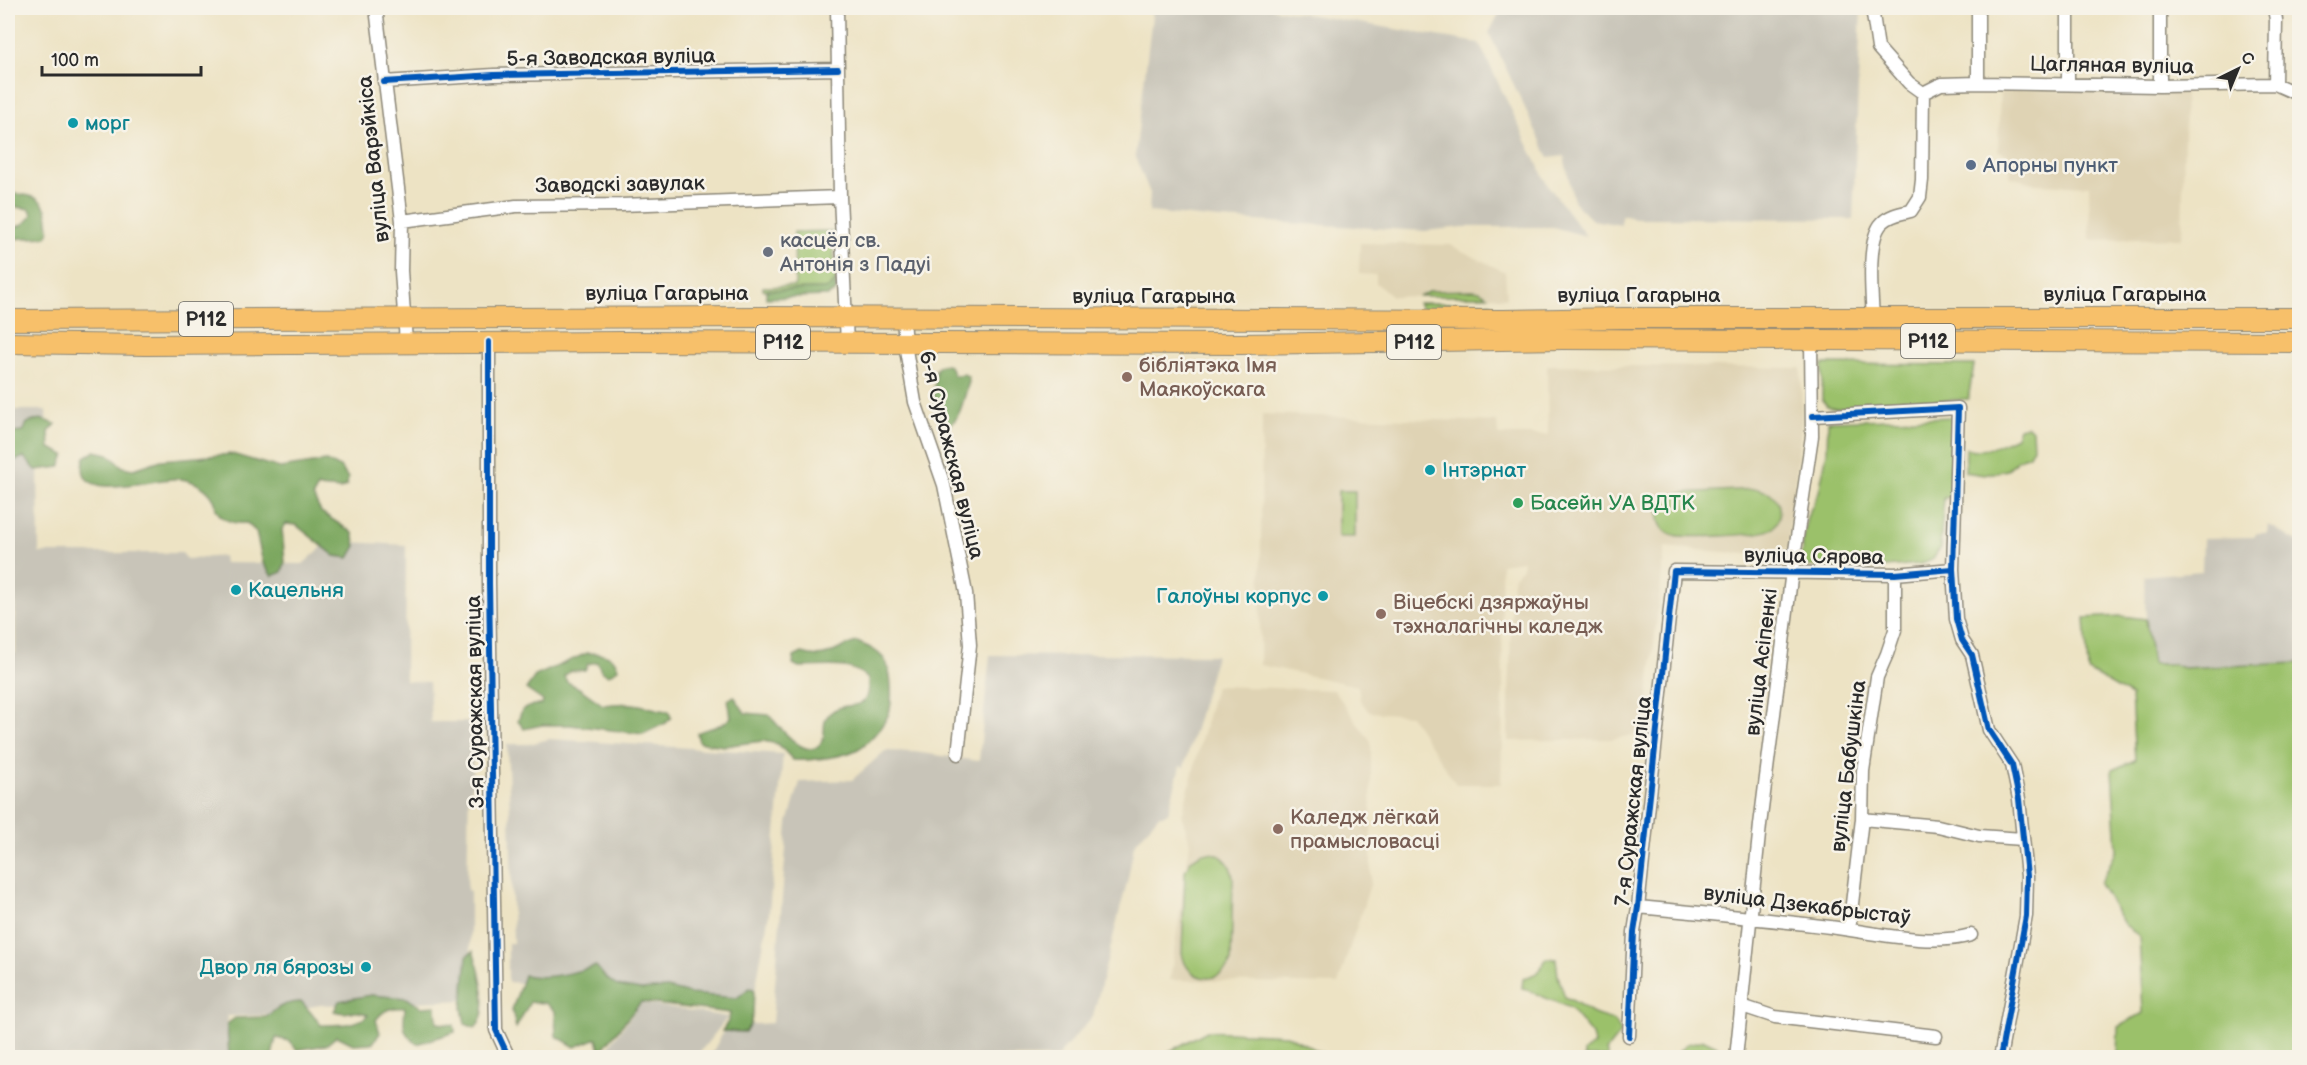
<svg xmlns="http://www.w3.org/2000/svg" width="2307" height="1065" font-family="'Balsamiq Sans',sans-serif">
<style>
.built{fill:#dfd3b4}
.industrial{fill:#c8c4b8}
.green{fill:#9bc16b;stroke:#63764b;stroke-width:1.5}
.forest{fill:#7ca75f;stroke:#546945;stroke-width:1.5}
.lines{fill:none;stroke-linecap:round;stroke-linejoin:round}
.street-casing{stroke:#8c8778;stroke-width:15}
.primary-casing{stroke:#8c8778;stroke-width:22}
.street{stroke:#fff;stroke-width:12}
.primary{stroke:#f7c06b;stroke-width:20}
.cycleway-casing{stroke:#f7f3e8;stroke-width:10}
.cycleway{stroke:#0057b8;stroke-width:6}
.culture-dot{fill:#0f9aa8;stroke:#f7f3e8;stroke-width:2}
.service-dot{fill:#5c6f8a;stroke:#f7f3e8;stroke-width:2}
.worship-dot{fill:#6b7280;stroke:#f7f3e8;stroke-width:2}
.education-dot{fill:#8d6e63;stroke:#f7f3e8;stroke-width:2}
.leisure-dot{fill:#2e9e5b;stroke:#f7f3e8;stroke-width:2}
.labels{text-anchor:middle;stroke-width:5;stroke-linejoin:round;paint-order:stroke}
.shield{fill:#f7f3e8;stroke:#686764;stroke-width:1.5}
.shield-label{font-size:20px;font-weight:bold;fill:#2b2b2b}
.street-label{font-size:21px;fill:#2b2b2b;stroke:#f7f3e8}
.culture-label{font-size:21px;fill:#0d838f;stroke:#f7f3e8;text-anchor:start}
.service-label{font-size:21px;fill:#4e5e75;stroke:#f7f3e8;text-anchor:start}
.worship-label{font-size:21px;fill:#5b616d;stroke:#f7f3e8;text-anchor:start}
.education-label{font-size:21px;fill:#785e54;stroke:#f7f3e8;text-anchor:start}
.leisure-label{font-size:21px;fill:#27864d;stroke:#f7f3e8;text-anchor:start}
</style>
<rect width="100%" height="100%" fill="#f7f3e8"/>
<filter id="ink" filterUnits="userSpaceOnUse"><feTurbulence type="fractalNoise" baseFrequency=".0167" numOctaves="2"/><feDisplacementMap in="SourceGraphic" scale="12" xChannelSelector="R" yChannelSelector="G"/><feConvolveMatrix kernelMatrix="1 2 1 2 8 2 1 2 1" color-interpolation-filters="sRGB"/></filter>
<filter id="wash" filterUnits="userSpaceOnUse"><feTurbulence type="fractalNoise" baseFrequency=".008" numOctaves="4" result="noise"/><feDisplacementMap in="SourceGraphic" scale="24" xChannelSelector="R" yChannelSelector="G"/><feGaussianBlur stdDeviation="1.35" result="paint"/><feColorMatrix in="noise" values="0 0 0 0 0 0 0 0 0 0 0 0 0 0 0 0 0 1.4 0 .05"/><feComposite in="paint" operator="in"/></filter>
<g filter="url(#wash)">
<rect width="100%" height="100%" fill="#ede3c4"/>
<path class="built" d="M 2000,90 L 2185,90 L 2182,238 L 2090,240 L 2089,186 L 2036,184 L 2010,177 L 2010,155 L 1998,151 Z
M 1360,243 L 1450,245 L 1505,272 L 1507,298 L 1490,296 L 1481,290 L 1474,289 L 1426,290 L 1418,297 L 1392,296 L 1376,283 L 1376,275 L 1359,274 Z
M 1547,365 L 1801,368 L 1802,418 L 1788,549 L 1758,555 L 1665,547 L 1644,733 L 1612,739 L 1508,741 L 1512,587 L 1514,576 L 1522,568 L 1523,561 L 1501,564 L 1503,694 L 1501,784 L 1456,784 L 1410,715 L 1369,712 L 1360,700 L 1358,686 L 1260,665 L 1262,414 L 1497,422 L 1498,435 L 1548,435 Z
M 1215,686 L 1334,690 L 1371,742 L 1371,882 L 1338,984 L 1170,980 L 1190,843 L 1182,815 Z"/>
<path class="industrial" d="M 1153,8 L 1270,8 L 1479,43 L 1547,184 L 1586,236 L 1553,227 L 1463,227 L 1425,231 L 1220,219 L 1149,212 L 1150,193 L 1135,157 Z
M 1502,8 L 1861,8 L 1853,219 L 1635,218 L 1621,215 L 1621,225 L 1592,220 L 1574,202 L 1564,156 L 1549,158 L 1489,33 Z
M 8,410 L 46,410 L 48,457 L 38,459 L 39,553 L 182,553 L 187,559 L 223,556 L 224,563 L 303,564 L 329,541 L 406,545 L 405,681 L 429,682 L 431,722 L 474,722 L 472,789 L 469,790 L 467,890 L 470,891 L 470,1000 L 320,1005 L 267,1015 L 227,1016 L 228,1057 L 8,1057 L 8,653 L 16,653 L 11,427 L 8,426 Z
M 2268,525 L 2299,543 L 2299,663 L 2183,668 L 2172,664 L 2152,664 L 2146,619 L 2144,576 L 2202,571 L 2203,538 L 2254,537 L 2257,533 L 2267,533 Z
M 1087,654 L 1216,655 L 1184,767 L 1180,766 L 1168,813 L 1158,816 L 1134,845 L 1128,878 L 1093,1016 L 1057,1057 L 709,1058 L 727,1026 L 772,1023 L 788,823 L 800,782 L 852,780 L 885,751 L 914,752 L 979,761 L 990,655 L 1077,656 Z
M 549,739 L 783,754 L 769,913 L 753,1002 L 508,982 L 508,943 L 513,943 L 510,812 L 507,744 L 529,744 Z
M 641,1003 L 728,1017 L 696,1057 L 600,1058 Z"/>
<path class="green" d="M 832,231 L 836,280 L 830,287 L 825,289 L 763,290 L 763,287 L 794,286 L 795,284 L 794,232 Z
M 1473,290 L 1480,291 L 1488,296 L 1420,296 L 1429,291 Z
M 1418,303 L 1491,303 L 1485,309 L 1428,310 L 1421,309 Z
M 1822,364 L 1974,365 L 1968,399 L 1836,408 L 1827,406 L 1822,400 Z
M 1952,417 L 1951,497 L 1944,498 L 1940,547 L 1934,558 L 1920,564 L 1874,568 L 1802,566 L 1800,562 L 1807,517 L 1819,492 L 1827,452 L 1828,421 Z
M 2028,426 L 2032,430 L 2033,447 L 2029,455 L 2017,460 L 2007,470 L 1984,475 L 1965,472 L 1966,448 C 1986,454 1998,445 2016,437 L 2019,428 Z
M 1757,489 C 1761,490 1766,491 1770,493 C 1782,501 1783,521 1771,529 C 1761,536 1681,539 1670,534 C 1663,531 1658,522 1659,515 C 1659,502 1668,497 1679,493 Z
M 1338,491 L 1355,491 L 1355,537 L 1338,537 Z
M 2121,616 L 2146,619 L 2152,664 L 2172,664 L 2183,668 L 2299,663 L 2299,1057 L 2117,1057 L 2118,1027 L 2143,1013 L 2139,936 L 2124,924 L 2100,884 L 2117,850 L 2112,770 L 2135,760 L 2131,696 L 2088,671 L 2085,618 Z
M 1202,853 C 1220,851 1231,861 1233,878 L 1231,961 C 1220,987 1186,982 1182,953 L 1185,871 L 1191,860 Z
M 1547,958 L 1556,959 L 1558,976 L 1565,997 C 1578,1002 1584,1009 1594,1014 C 1608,1020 1614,1016 1621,1032 L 1606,1051 L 1608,1057 L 1584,1057 L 1584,1052 L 1594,1044 L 1592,1035 L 1570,1008 L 1522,988 L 1523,979 L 1537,973 Z
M 1207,1031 L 1287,1035 L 1330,1057 L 1159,1057 Z
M 1704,1040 L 1717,1046 L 1718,1049 L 1705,1057 L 1673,1057 L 1687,1044 Z"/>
<path class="forest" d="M 8,193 C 40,196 48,198 49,233 L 46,237 L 8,239 L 8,228 C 17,228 28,224 32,214 L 30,209 L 8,206 Z
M 836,280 L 836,291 L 828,296 L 766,298 L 766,290 L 825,289 L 830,287 Z
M 947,364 L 951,368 L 954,376 L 964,374 L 968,377 L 969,382 C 964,396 961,420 947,427 C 927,413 935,390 936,369 L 941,365 Z
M 40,419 L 56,424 L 49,432 L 50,448 L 65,455 L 60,467 L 36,470 L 24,457 L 10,462 L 8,481 L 8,427 L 12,433 L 23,432 L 27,423 Z
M 95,451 L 108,454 L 123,467 L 134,469 L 161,460 L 232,454 L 280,468 L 326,461 L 340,467 L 348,478 L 347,486 L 340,489 L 318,487 L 313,496 L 321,512 L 353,533 L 356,546 L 349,558 L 335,556 L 296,525 L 286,524 L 282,529 L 285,562 L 282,572 L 272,576 L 263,563 L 256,532 L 247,523 C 234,524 222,522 216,509 C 215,506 216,503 214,500 C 208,488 193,480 180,479 C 157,476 69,508 85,457 Z
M 857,642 C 867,646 877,650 884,659 C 892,669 893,701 889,713 C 885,724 870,741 860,748 C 846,757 810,761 793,760 L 778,744 L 763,741 L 723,746 L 699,742 L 697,733 C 709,727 723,727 731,717 L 728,700 L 734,696 L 745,713 L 769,715 C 777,724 810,768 823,739 C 826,730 821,722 830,713 C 849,697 870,718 868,679 C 850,660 823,668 799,667 L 793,664 L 794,657 L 802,653 C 829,661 832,649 857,642 Z
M 587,653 C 600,653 615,653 618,669 L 609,675 L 602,672 L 597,662 L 588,664 L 585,670 L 571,671 L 564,676 L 567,682 L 579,688 L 603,705 C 617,703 631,702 644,706 C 654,708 659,711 669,711 L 671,718 L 666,723 L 643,734 L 570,725 L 542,725 L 524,729 L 518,721 L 522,710 L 533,705 L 542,705 L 543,701 L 526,689 L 535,676 Z
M 473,951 C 480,970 492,1013 475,1028 L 465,1024 L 462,1008 L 467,956 Z
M 596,966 L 605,977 L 617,986 L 641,990 L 667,988 L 690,994 L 737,998 L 749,988 L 754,989 L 753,1013 L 750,1025 L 745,1032 L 722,1031 L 729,1020 L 730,1013 L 641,1002 L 600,1052 L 597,1038 L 575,1047 L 556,1036 L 555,1011 L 545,1003 L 530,1002 L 516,1028 L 512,1010 L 524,975 C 548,980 572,973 596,966 Z
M 371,995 L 407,998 L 421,1007 L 436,1006 L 437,1023 L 454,1025 L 455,1032 L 417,1044 C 402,1033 403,1026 405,1008 C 392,1007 384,1009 376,1020 L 380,1033 L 373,1043 L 353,1044 L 337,1036 L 326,1045 L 297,1050 L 289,1041 L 276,1038 L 272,1056 L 275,1057 L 229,1057 L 227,1024 L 235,1018 L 266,1017 C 278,1007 285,1002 302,1002 L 321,1025 C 337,1025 357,1026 368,1015 C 355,1008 347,1016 334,1011 L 339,1001 Z"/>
</g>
<g filter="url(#ink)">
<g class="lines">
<g class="street-casing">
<path id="street" d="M 376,8 L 402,221 L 401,271 L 406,342
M 837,8 L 840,197 L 847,343
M 1872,8 L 1878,48 L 1909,83 L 1923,93 L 1922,180 L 1920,197 L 1911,211 C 1902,213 1889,215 1882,223 C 1866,239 1872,297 1873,319
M 1978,8 L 1978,83
M 2068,8 L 2068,84
M 2160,8 L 2160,86
M 2274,8 L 2276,20 L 2275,84
M 384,82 L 494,75 L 838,69
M 1923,93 L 1941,84 L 1978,83 L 2160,86 L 2275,84 L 2300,95
M 402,221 L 516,206 L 621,205 L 840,197
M 903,319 L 905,344 L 915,402 L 944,485 L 966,593 L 970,645 L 958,754
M 489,342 L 489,583 L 496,1030 L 509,1058
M 1813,416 L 1958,408 L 1953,569 L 1956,619 L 1962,640 L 1972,655 L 1989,730 L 2012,765 L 2019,799 L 2027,876 L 2026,916 L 2000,1058
M 1862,819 L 1938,826 L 1979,836 L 2023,839
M 1638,907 C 1702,913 1766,919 1830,927 C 1871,932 1931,947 1971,935
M 1849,929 L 1862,819 L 1863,771 L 1877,677 L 1887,654 L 1895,630 L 1895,574
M 1742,1006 L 1775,1017 L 1936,1036
M 1629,1036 L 1634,932 L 1638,907 L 1674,571 L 1895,574 L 1953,569
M 1736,1058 L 1760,825 L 1792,571 L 1812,436 L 1811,340"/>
</g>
<g class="primary-casing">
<path id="primary" d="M 8,320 L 760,317 L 1503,320 L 1623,318 L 2300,318
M 8,343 L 146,345 L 623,342 L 1240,344 L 1563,339 L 2300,342"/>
</g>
<use href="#street" class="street"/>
<use href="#primary" class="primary"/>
<g class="cycleway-casing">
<path id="cycleway" d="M 384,82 L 494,75 L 838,69
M 489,342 L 489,583 L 496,1030 L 509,1058
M 1813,416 L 1958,408 L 1953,569 L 1956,619 L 1962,640 L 1972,655 L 1989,730 L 2012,765 L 2019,799 L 2027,876 L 2026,916 L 2000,1058
M 1629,1036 L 1634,932 L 1638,907 L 1674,571 L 1895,574 L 1953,569"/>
</g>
<use href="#cycleway" class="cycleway"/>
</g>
</g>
<g class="culture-dot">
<circle cx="73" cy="123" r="6"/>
<circle cx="1430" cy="470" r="6"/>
<circle cx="236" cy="590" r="6"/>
<circle cx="1323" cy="596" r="6"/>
<circle cx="366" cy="967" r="6"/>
</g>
<circle class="service-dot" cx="1971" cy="165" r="6"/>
<circle class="worship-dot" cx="768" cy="252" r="6"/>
<g class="education-dot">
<circle cx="1127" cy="377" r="6"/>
<circle cx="1381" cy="614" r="6"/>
<circle cx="1278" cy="829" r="6"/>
</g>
<circle class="leisure-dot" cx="1518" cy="503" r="6"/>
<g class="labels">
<g class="shield">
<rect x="179" y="302" width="54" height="34" rx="4.5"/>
<rect x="1901" y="324" width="54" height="34" rx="4.5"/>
<rect x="756" y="325" width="54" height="34" rx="4.5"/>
<rect x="1387" y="325" width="54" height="34" rx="4.5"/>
</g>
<g class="shield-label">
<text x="206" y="326">Р112</text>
<text x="1928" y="348">Р112</text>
<text x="783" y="349">Р112</text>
<text x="1414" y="349">Р112</text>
</g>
<g class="street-label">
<text transform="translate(611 57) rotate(-1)" y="7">5-я Заводская вуліца</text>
<text transform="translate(2112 65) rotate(1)" y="7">Цагляная вуліца</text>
<text transform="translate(373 159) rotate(-96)" y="7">вуліца Варэйкіса</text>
<text transform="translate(620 184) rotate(-1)" y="7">Заводскі завулак</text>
<text x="667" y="300">вуліца Гагарына</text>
<text x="2125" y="301">вуліца Гагарына</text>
<text x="1639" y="302">вуліца Гагарына</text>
<text x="1154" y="303">вуліца Гагарына</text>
<text transform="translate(952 455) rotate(76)" y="7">6-я Суражская вуліца</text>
<text transform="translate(1814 556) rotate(1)" y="7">вуліца Сярова</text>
<text transform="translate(1761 662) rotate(-83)" y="7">вуліца Асіпенкі</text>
<text transform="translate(475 702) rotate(-91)" y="7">3-я Суражская вуліца</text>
<text transform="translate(1848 766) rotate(-83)" y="7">вуліца Бабушкіна</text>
<text transform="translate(1633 801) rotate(-84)" y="7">7-я Суражская вуліца</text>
<text transform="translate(1807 905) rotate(7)" y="7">вуліца Дзекабрыстаў</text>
</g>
<g class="culture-label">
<text x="85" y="130">морг</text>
<text x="1442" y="477">Інтэрнат</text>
<text x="248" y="597">Кацельня</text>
<text x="1311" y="603" text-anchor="end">Галоўны корпус</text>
<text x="354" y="974" text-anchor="end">Двор ля бярозы</text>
</g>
<g class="service-label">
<text x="1983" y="172">Апорны пункт</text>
</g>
<g class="worship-label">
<text x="780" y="247">касцёл св.<tspan x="780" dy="24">Антонія з Падуі</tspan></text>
</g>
<g class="education-label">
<text x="1139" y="372">бібліятэка Імя<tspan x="1139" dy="24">Маякоўскага</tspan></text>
<text x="1393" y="609">Віцебскі дзяржаўны<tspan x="1393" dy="24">тэхналагічны каледж</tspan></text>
<text x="1290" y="824">Каледж лёгкай<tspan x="1290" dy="24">прамысловасці</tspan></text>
</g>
<g class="leisure-label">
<text x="1530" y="510">Басейн УА ВДТК</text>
</g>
</g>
<rect width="2307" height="1065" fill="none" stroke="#f7f3e8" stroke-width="30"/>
<g transform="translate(2238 69) rotate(43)" stroke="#f7f3e8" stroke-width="4.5" paint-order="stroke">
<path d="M0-4.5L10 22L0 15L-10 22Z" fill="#2b2b2b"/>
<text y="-9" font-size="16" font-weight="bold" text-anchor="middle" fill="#2b2b2b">С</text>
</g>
<path d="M42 66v9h159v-9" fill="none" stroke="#2b2b2b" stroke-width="3"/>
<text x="51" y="66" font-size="18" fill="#2b2b2b" stroke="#f7f3e8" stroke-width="4.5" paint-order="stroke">100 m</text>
</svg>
